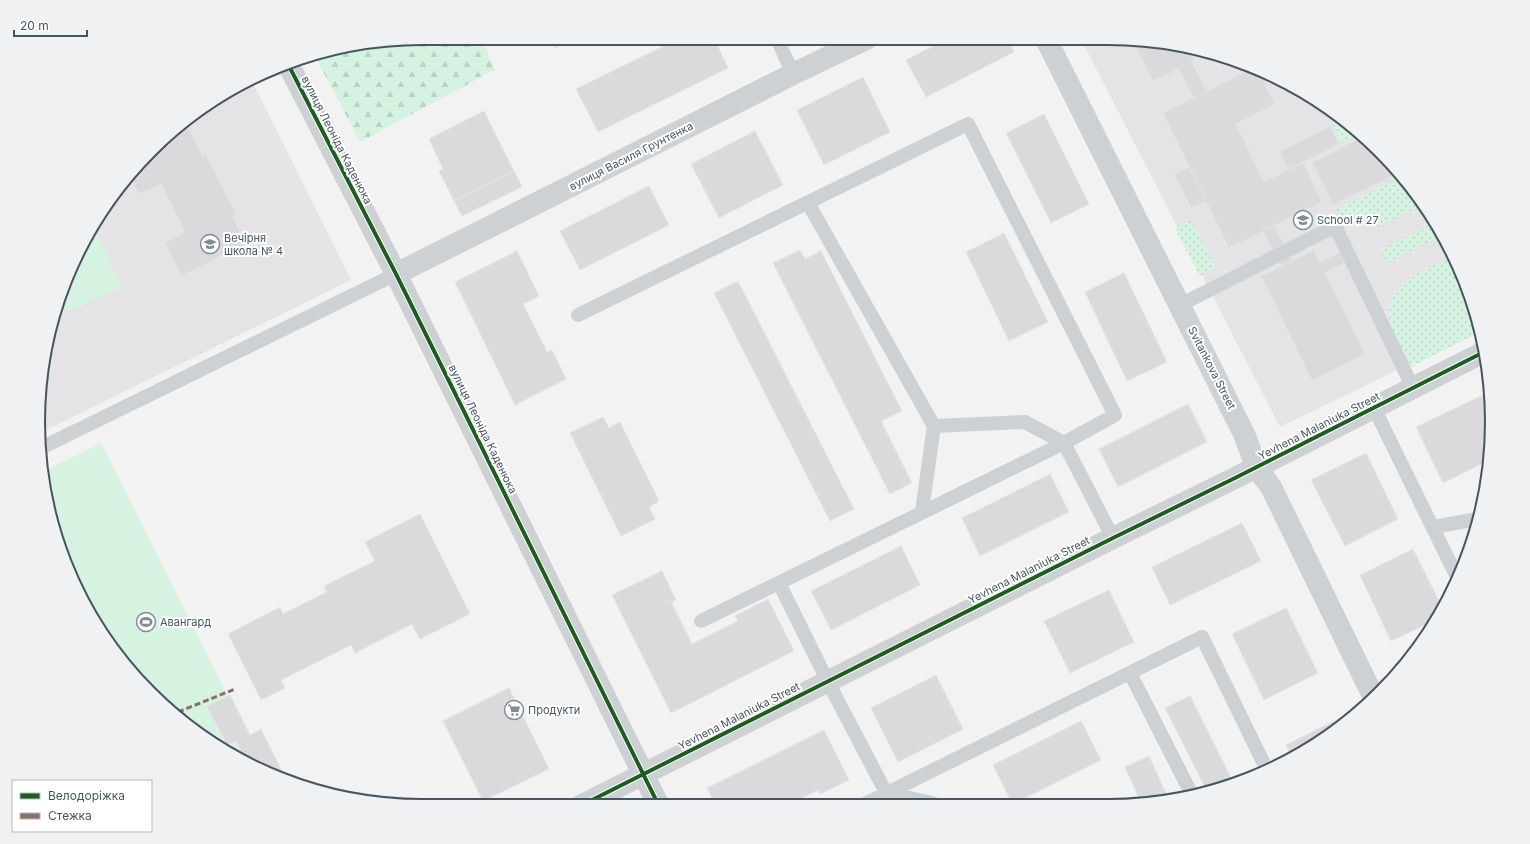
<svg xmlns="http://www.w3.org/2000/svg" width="1530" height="844" font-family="Inter,sans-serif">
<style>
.education{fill:#e4e3e5}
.grass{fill:url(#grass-dots)}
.forest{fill:url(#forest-firs)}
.pitch{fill:#d5f3e0}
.building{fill:#dadadc;stroke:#e4e4e5}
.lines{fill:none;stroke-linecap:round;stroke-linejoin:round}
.lane{stroke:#ced1d3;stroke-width:14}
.street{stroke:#ced1d3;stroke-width:22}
.quiet{stroke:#8d6e63;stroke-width:3;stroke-dasharray:6 3;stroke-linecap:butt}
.cycleway-casing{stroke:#fff;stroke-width:6}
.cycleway{stroke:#1b5e20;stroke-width:4}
.labels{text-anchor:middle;stroke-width:4;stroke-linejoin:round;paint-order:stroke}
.street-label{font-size:11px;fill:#475561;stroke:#fff}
.poi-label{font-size:11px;fill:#475561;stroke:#fff;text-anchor:start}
.rim{fill:none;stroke:#475561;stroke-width:2}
</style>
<defs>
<pattern id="grass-dots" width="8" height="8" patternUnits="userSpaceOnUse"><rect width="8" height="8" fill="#d5f3e0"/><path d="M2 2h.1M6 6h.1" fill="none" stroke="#b8d2c3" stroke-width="1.8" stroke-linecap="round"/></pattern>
<pattern id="forest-firs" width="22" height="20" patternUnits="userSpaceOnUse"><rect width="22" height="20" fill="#d5f3e0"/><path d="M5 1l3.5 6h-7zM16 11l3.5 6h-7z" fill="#b8d2c3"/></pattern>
</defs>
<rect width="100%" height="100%" fill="#f3f2f2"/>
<path class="education" d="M 1081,39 L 1133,39 L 1208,51 L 1300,89 L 1361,133 L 1413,188 L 1452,252 L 1479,322 L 1480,330 L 1280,427 Z
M 253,83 L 351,280 L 40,433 L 51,323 L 103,209 L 188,117 Z"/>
<path class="grass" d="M 1342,119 L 1361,133 L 1361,134 L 1341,143 L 1332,123 Z
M 1401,176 L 1413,188 L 1423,205 L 1375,228 L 1345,221 L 1337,209 Z
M 1191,220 L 1216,268 L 1200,276 L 1175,228 Z
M 1433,224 L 1439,237 L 1386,263 L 1380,250 Z
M 1454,255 L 1479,322 L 1480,332 L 1411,367 C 1404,355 1397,342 1392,329 C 1376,287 1425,270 1454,255 Z"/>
<path class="forest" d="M 422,38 L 482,38 L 495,70 L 404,118 L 360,142 L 315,56 Z"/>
<path class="pitch" d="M 94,227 L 122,287 L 67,312 L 61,300 Z
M 101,443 L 264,769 L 230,755 L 133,675 L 67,569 L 44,471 Z"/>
<path class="building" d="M 550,38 L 574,38 L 555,48 Z
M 680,38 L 714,38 L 728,68 L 598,132 L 576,89 Z
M 947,39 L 1008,39 L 1014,52 L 926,97 L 906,60 Z
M 1132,39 L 1188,48 L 1194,61 L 1153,81 Z
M 1192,62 L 1207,91 L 1193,98 L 1179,68 Z
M 1251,69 L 1260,73 L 1275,105 L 1236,124 L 1264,182 L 1303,162 L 1322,202 L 1229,248 L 1163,113 Z
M 863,77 L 890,132 L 824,165 L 797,110 Z
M 484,111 L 514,171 L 454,201 L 439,171 L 443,169 L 429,139 Z
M 1044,114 L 1089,204 L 1051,223 L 1006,133 Z
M 1330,126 L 1339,144 L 1288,170 L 1280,151 Z
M 189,128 L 202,156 L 206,154 L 236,214 L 233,216 L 246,244 L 181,276 L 165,243 L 185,232 L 161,184 L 139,194 L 131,178 L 170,137 Z
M 755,131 L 783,185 L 719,218 L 691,164 Z
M 1364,136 L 1398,173 L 1333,205 L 1312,163 Z
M 1189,167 L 1206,201 L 1191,208 L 1174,174 Z
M 514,171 L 522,187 L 462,216 L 454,201 Z
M 649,186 L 669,225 L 580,270 L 560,231 Z
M 1274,226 L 1293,260 L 1281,266 L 1263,231 Z
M 1004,233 L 1048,322 L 1009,341 L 966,252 Z
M 800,250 L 805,259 L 821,251 L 902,411 L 881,421 L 912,483 L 890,494 L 773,263 Z
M 1314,250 L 1319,262 L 1340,252 L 1345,263 L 1325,273 L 1365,354 L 1312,381 L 1261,276 Z
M 517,251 L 539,296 L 523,304 L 547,352 L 552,350 L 566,379 L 515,405 L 455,282 Z
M 1124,273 L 1167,362 L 1127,381 L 1085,292 Z
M 738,281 L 854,509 L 830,521 L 714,293 Z
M 1483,395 L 1491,412 L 1489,460 L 1443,483 L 1416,427 Z
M 1188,404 L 1207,442 L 1118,487 L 1099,449 Z
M 603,417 L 609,428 L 620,422 L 659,501 L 649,507 L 655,519 L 621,536 L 570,433 Z
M 1366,453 L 1398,519 L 1345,546 L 1311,480 Z
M 1050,474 L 1069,512 L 980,556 L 962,518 Z
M 420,514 L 470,614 L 420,639 L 412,624 L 355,653 L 351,645 L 281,680 L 285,688 L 261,700 L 228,634 L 280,607 L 283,614 L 327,592 L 324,586 L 375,561 L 365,542 Z
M 1242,523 L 1261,561 L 1170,605 L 1152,567 Z
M 901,546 L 920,585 L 831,630 L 811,591 Z
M 1413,549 L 1443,609 L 1437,619 L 1391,641 L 1360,575 Z
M 662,571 L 676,600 L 671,602 L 692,644 L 738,621 L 735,616 L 768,599 L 794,651 L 671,713 L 612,595 Z
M 1109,590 L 1134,642 L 1070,673 L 1044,621 Z
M 1286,608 L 1318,673 L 1264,700 L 1232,634 Z
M 936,675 L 963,729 L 898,762 L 871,708 Z
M 509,688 L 549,769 L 483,801 L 443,721 Z
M 230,695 L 250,735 L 261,729 L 285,777 L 246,761 L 236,741 L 227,745 L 207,706 Z
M 1190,696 L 1234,784 L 1232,786 L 1207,791 L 1165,708 Z
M 1340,718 L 1343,724 L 1321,741 L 1291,756 L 1286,745 Z
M 1081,721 L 1101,760 L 1015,803 L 1012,803 L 993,765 Z
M 824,730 L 849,780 L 820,794 L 818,790 L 790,804 L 715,804 L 707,788 Z
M 1149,756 L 1169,800 L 1158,803 L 1141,803 L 1125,767 Z
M 296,775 L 300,784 L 288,779 Z"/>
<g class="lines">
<path class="lane" d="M 777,38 L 787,61 L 795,73
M 1180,305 L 1335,226 L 1413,388
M 578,315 L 968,124 L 1115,415 L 1064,443 L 1025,422 L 934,426 L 808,203
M 1374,408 L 1457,577
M 39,449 L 396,274
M 922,511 L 934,426
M 1433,527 L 1478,519
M 779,583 L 828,682 L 892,804
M 701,621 L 1064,443 L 1113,538
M 1130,673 L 1192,795
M 886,793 L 933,803
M 865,804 L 1202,637 L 1266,768"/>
<path class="street" d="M 1046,39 L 1245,436 L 1256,467 L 1271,487 L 1374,698
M 288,64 L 396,274 L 658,804
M 396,274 L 795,73 L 866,39
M 582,805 L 1113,538 L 1237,477 L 1484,352"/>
<path class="quiet" d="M 178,712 L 235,689"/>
<g class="cycleway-casing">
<path id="cycleway" d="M 288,64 L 396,274 L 658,804
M 582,805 L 1113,538 L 1237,477 L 1484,352"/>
</g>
<use href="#cycleway" class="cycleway"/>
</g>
<defs>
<g id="school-ring" transform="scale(1)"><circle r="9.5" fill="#fff" stroke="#838c94" stroke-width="1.5"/><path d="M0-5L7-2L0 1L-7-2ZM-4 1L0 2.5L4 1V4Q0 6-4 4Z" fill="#838c94"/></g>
<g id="stadium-ring" transform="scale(1)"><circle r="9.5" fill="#fff" stroke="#838c94" stroke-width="1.5"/><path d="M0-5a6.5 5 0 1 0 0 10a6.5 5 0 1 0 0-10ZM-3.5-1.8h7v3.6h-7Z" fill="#838c94"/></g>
<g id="supermarket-ring" transform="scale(1)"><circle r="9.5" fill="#fff" stroke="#838c94" stroke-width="1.5"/><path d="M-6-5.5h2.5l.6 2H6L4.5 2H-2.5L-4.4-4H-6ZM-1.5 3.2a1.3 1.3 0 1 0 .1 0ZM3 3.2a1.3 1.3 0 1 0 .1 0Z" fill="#838c94"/></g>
</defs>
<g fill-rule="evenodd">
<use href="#school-ring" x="1303" y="220"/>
<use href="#school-ring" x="210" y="244"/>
<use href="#stadium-ring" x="146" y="622"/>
<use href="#supermarket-ring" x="514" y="710"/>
</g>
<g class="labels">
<g class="street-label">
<text transform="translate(337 140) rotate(63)" y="4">вулиця Леоніда Каденюка</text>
<text transform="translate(631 156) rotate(-27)" y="4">вулиця Василя Грунтенка</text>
<text transform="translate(1212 368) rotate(63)" y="4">Svitankova Street</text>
<text transform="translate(1319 426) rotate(-27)" y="4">Yevhena Malaniuka Street</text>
<text transform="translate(483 429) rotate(64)" y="4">вулиця Леоніда Каденюка</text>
<text transform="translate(1029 570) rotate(-27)" y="4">Yevhena Malaniuka Street</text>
<text transform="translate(739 716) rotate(-27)" y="4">Yevhena Malaniuka Street</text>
</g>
<g class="poi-label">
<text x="1317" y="224">School # 27</text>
<text x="224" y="242">Вечірня<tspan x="224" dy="13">школа № 4</tspan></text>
<text x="160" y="626">Авангард</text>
<text x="528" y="714">Продукти</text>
</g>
</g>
<path d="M0 0H1530V844H0ZM422 45H1108A377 377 0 0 1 1485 422V422A377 377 0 0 1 1108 799H422A377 377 0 0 1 45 422V422A377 377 0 0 1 422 45Z" fill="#f0f1f2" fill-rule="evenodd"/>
<path class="rim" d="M422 45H1108A377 377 0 0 1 1485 422V422A377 377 0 0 1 1108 799H422A377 377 0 0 1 45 422V422A377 377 0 0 1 422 45Z"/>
<rect x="12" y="780" width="140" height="52" fill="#ffffff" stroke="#b5bbc0"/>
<rect x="20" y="793" width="20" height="6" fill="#1b5e20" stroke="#b5bbc0"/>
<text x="48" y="800" font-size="12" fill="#475561">Велодоріжка</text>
<rect x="20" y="813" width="20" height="6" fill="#8d6e63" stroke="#b5bbc0"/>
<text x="48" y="820" font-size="12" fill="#475561">Стежка</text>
<path d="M14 30v6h73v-6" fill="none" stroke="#475561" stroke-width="2"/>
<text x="20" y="30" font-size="12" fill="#475561" stroke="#ffffff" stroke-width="3" paint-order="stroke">20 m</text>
</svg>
